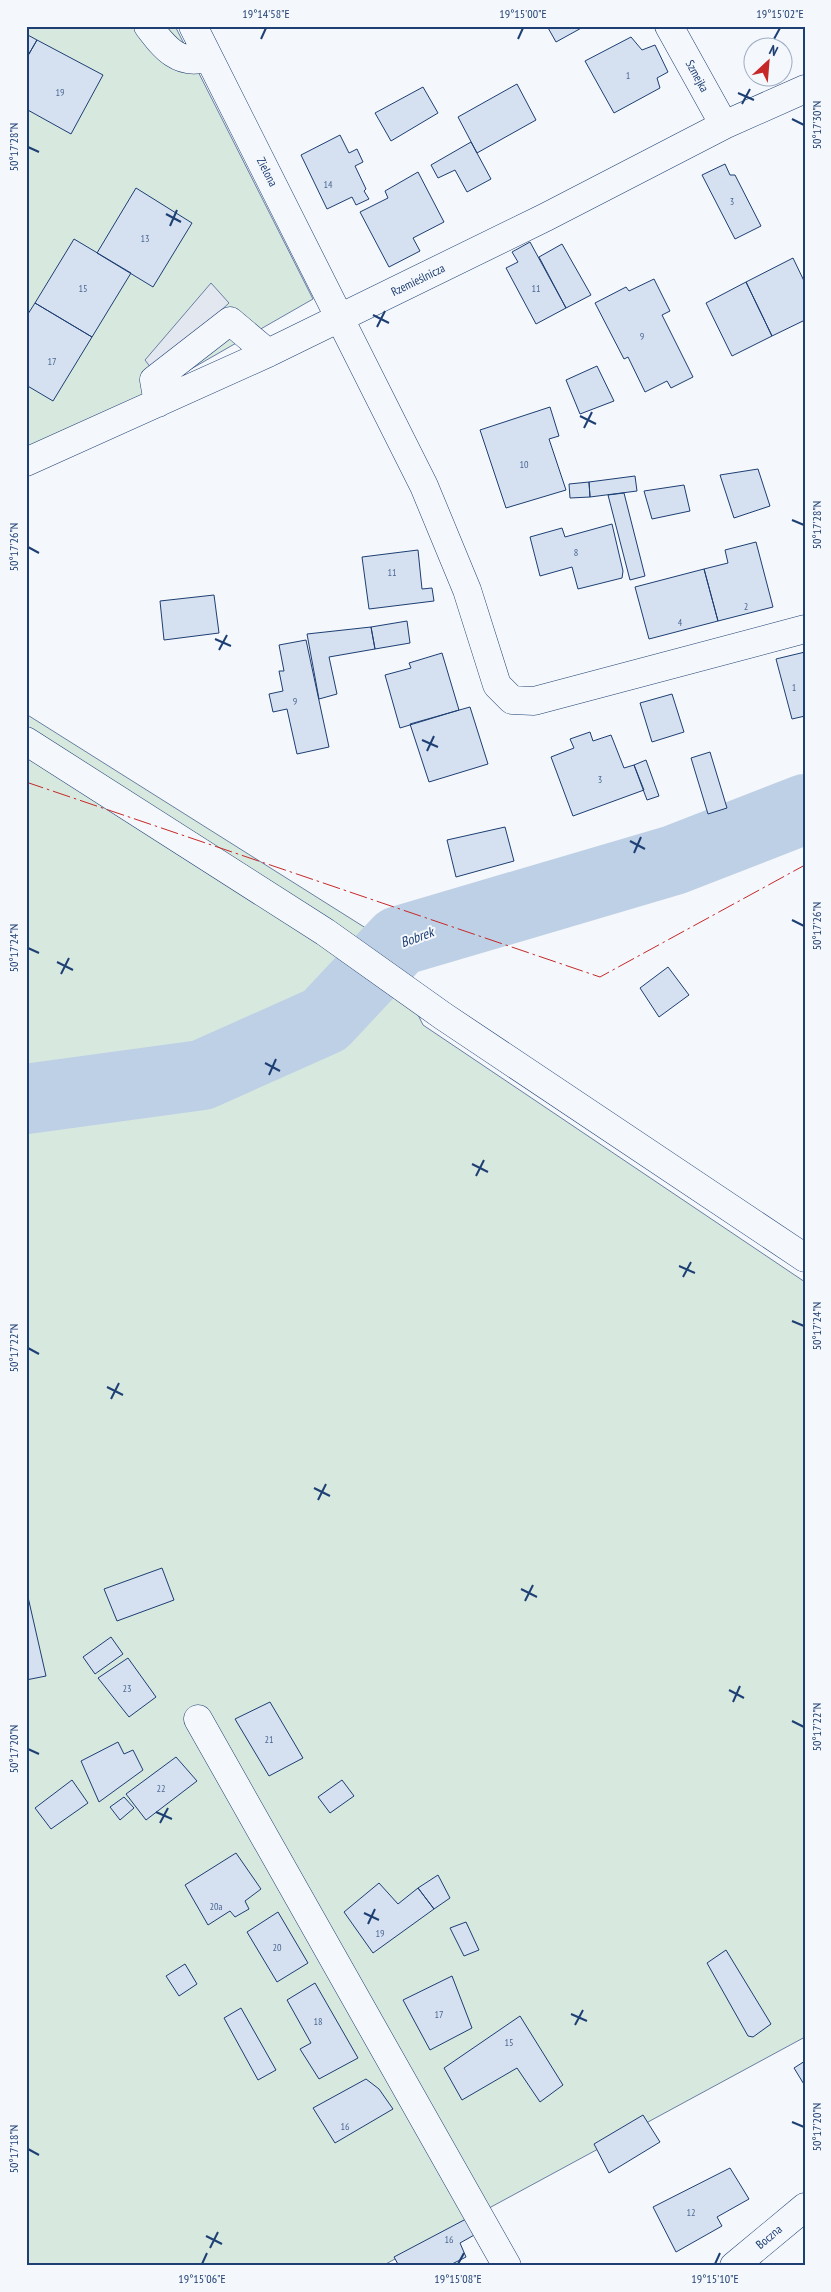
<svg xmlns="http://www.w3.org/2000/svg" width="831" height="2292" font-family="'PT Sans Narrow',sans-serif">
<style>
.green{fill:#d7e8df;stroke:#687fa3}
.parking{fill:#e3e8f0;stroke:#687fa3}
.lines{fill:none;stroke-linecap:round;stroke-linejoin:round}
.river{stroke:#bed0e5;stroke-width:70}
.building{fill:#d5e0f0;stroke:#1d3f73}
.minor-casing{stroke:#1d3f73;stroke-width:29}
.minor{stroke:#f4f7fb;stroke-width:28}
.power{stroke:#c62828;stroke-width:1;stroke-dasharray:18 4 2.5 4;stroke-linecap:butt}
.ticks{fill:none;stroke:#1d3f73;stroke-width:2}
.labels{text-anchor:middle;stroke-width:4;stroke-linejoin:round;paint-order:stroke}
.number-label{font-size:10px;fill:#4b6792}
.street-label{font-size:12px;fill:#1d3f73;stroke:#f4f7fb}
.water-label{font-size:14px;font-style:italic;fill:#1d3f73;stroke:#f4f7fb}
.neatline{fill:none;stroke:#1d3f73;stroke-width:2}
.ticks-label{font-size:12px;text-anchor:middle;fill:#1d3f73}
</style>
<rect width="100%" height="100%" fill="#f4f7fb"/>
<path class="green" d="M 26,26 L 175,26 L 313,299 L 170,381 L 26,453 Z
M 26,714 L 380,937 L 423,1025 L 805,1282 L 805,2037 L 382,2266 L 26,2266 Z"/>
<path class="parking" d="M 211,283 L 229,303 L 154,372 L 145,360 Z"/>
<g class="lines">
<path class="river" d="M 26,1099 L 202,1075 L 325,1020 L 399,941 L 674,860 L 805,809"/>
</g>
<path class="building" d="M 547,26 L 585,26 L 556,42 Z
M 26,34 L 37,40 L 26,59 Z
M 631,37 L 642,50 L 655,45 L 668,72 L 657,78 L 660,88 L 614,113 L 585,61 Z
M 37,40 L 103,75 L 71,134 L 26,109 L 26,59 Z
M 517,84 L 536,120 L 477,153 L 458,117 Z
M 423,87 L 438,113 L 391,141 L 375,113 Z
M 340,135 L 349,153 L 357,149 L 363,162 L 355,166 L 366,189 L 364,191 L 369,199 L 356,205 L 352,197 L 327,209 L 301,155 Z
M 471,142 L 491,179 L 467,192 L 455,170 L 438,178 L 431,165 Z
M 725,164 L 730,175 L 735,175 L 761,226 L 735,239 L 702,175 Z
M 418,172 L 444,222 L 413,238 L 420,251 L 389,267 L 360,212 L 388,198 L 385,191 Z
M 136,188 L 192,223 L 153,287 L 97,253 Z
M 74,239 L 131,273 L 92,337 L 35,303 Z
M 530,242 L 566,308 L 536,324 L 506,268 L 518,262 L 512,252 Z
M 562,244 L 591,295 L 566,308 L 539,257 Z
M 793,258 L 805,283 L 805,320 L 772,336 L 746,282 Z
M 654,279 L 670,311 L 662,315 L 693,377 L 671,388 L 667,381 L 645,392 L 628,357 L 624,359 L 595,303 L 626,287 L 629,291 Z
M 746,282 L 772,336 L 732,356 L 706,303 Z
M 35,303 L 92,337 L 53,401 L 26,385 L 26,317 Z
M 597,366 L 614,401 L 580,414 L 566,380 Z
M 550,407 L 559,436 L 549,439 L 566,490 L 506,508 L 480,430 Z
M 758,469 L 770,506 L 734,518 L 720,475 Z
M 635,476 L 637,491 L 590,497 L 589,482 Z
M 589,482 L 590,497 L 570,498 L 569,484 Z
M 684,485 L 690,511 L 652,519 L 644,491 Z
M 624,493 L 645,576 L 630,580 L 608,495 Z
M 612,524 L 623,571 L 622,578 L 578,589 L 572,567 L 540,576 L 530,537 L 562,528 L 565,537 Z
M 756,542 L 773,607 L 718,621 L 704,569 L 728,563 L 725,550 Z
M 418,550 L 422,589 L 432,588 L 434,601 L 369,609 L 362,557 Z
M 704,569 L 718,621 L 649,639 L 635,587 Z
M 214,595 L 219,633 L 164,640 L 160,601 Z
M 407,621 L 410,643 L 375,649 L 371,627 Z
M 371,627 L 375,649 L 329,657 L 337,694 L 319,699 L 307,634 Z
M 306,640 L 329,747 L 297,754 L 287,709 L 273,712 L 269,694 L 283,691 L 279,671 L 284,671 L 279,645 Z
M 805,652 L 805,716 L 792,719 L 776,659 Z
M 442,653 L 459,710 L 400,728 L 385,675 L 411,668 L 409,663 Z
M 672,694 L 684,732 L 652,742 L 640,703 Z
M 470,707 L 488,764 L 429,782 L 410,724 Z
M 590,732 L 593,741 L 611,735 L 624,768 L 634,765 L 644,790 L 573,816 L 551,757 L 574,748 L 570,739 Z
M 710,752 L 727,808 L 708,814 L 691,758 Z
M 646,760 L 659,796 L 647,800 L 634,765 Z
M 505,827 L 514,861 L 456,877 L 447,840 Z
M 668,967 L 689,995 L 659,1017 L 640,988 Z
M 162,1568 L 174,1600 L 117,1621 L 104,1589 Z
M 28,1597 L 46,1676 L 26,1680 L 26,1598 Z
M 111,1637 L 123,1654 L 95,1674 L 83,1657 Z
M 128,1658 L 156,1697 L 129,1717 L 98,1678 Z
M 270,1702 L 303,1758 L 269,1776 L 235,1719 Z
M 118,1742 L 124,1754 L 133,1750 L 143,1770 L 99,1802 L 81,1761 Z
M 176,1757 L 197,1781 L 146,1820 L 126,1794 Z
M 72,1780 L 88,1803 L 51,1829 L 35,1808 Z
M 342,1780 L 354,1796 L 330,1813 L 318,1797 Z
M 124,1797 L 134,1808 L 120,1820 L 110,1807 Z
M 236,1853 L 261,1889 L 245,1901 L 249,1909 L 235,1917 L 230,1911 L 208,1925 L 185,1885 Z
M 438,1875 L 450,1898 L 434,1909 L 418,1888 Z
M 379,1883 L 398,1904 L 418,1888 L 434,1909 L 373,1953 L 344,1912 Z
M 278,1912 L 308,1963 L 277,1982 L 247,1932 Z
M 466,1922 L 479,1950 L 464,1956 L 450,1928 Z
M 726,1950 L 771,2024 L 753,2037 L 748,2036 L 707,1963 Z
M 185,1964 L 197,1984 L 179,1996 L 166,1976 Z
M 452,1976 L 472,2028 L 430,2050 L 403,2000 Z
M 315,1983 L 358,2058 L 319,2079 L 300,2049 L 311,2043 L 287,2000 Z
M 241,2008 L 276,2070 L 258,2080 L 224,2018 Z
M 520,2016 L 563,2085 L 540,2102 L 517,2068 L 462,2100 L 444,2068 Z
M 805,2061 L 805,2086 L 794,2068 Z
M 366,2079 L 379,2089 L 393,2109 L 335,2143 L 313,2108 Z
M 643,2115 L 660,2142 L 609,2173 L 594,2144 Z
M 730,2168 L 749,2199 L 717,2217 L 722,2226 L 676,2252 L 653,2207 Z
M 466,2219 L 476,2234 L 460,2243 L 466,2257 L 448,2266 L 399,2266 L 394,2257 Z"/>
<g class="lines">
<g class="minor-casing">
<path id="minor" d="M 148,26 C 164,47 179,67 208,57
M 193,26 L 424,486 L 467,590 L 497,685 L 512,700 L 534,701 L 805,629
M 669,26 L 724,125
M 158,403 L 154,380 L 230,321 L 268,353
M 26,462 L 268,353 L 546,217 L 724,125 L 805,89
M 26,741 L 325,932 L 443,1016 L 805,1258
M 198,1719 L 507,2266
M 734,2266 L 805,2207"/>
</g>
<use href="#minor" class="minor"/>
<path class="power" d="M 26,782 L 600,977 L 805,865"/>
</g>
<path class="ticks" d="M 261,39 L 266,28M 518,39 L 523,28M 774,39 L 780,28M 738,93 L 754,100M 742,104 L 750,89M 792,119 L 804,125M 28,147 L 39,152M 166,214 L 181,222M 170,226 L 177,210M 373,315 L 389,323M 377,327 L 385,311M 580,416 L 596,424M 584,428 L 592,412M 792,520 L 804,525M 28,547 L 39,553M 215,639 L 231,646M 219,650 L 227,635M 422,740 L 438,747M 427,751 L 434,736M 630,841 L 645,849M 634,853 L 641,837M 792,920 L 804,926M 28,948 L 39,953M 57,962 L 73,970M 61,974 L 69,958M 265,1063 L 280,1071M 269,1075 L 276,1059M 472,1164 L 488,1172M 476,1176 L 484,1160M 679,1266 L 695,1273M 683,1277 L 691,1262M 792,1321 L 804,1326M 28,1348 L 39,1354M 107,1387 L 123,1395M 111,1399 L 119,1383M 314,1488 L 330,1496M 318,1500 L 326,1484M 521,1589 L 537,1597M 525,1601 L 533,1585M 729,1690 L 744,1698M 733,1702 L 740,1686M 792,1721 L 804,1727M 28,1749 L 39,1754M 156,1812 L 172,1819M 160,1823 L 168,1808M 364,1913 L 379,1920M 368,1924 L 375,1909M 571,2014 L 587,2021M 575,2025 L 583,2010M 792,2122 L 804,2127M 28,2149 L 39,2155M 206,2236 L 222,2244M 210,2248 L 218,2232M 202,2264 L 207,2253M 458,2264 L 464,2253M 715,2264 L 720,2253"/>
<g class="labels">
<g class="number-label">
<text x="628" y="79">1</text>
<text x="60" y="96">19</text>
<text x="328" y="188">14</text>
<text x="732" y="205">3</text>
<text x="145" y="242">13</text>
<text x="83" y="292">15</text>
<text x="536" y="292">11</text>
<text x="642" y="340">9</text>
<text x="52" y="365">17</text>
<text x="524" y="468">10</text>
<text x="576" y="556">8</text>
<text x="392" y="576">11</text>
<text x="746" y="610">2</text>
<text x="680" y="626">4</text>
<text x="794" y="691">1</text>
<text x="295" y="705">9</text>
<text x="600" y="783">3</text>
<text x="127" y="1692">23</text>
<text x="269" y="1743">21</text>
<text x="161" y="1792">22</text>
<text x="216" y="1910">20a</text>
<text x="380" y="1937">19</text>
<text x="277" y="1951">20</text>
<text x="439" y="2018">17</text>
<text x="318" y="2025">18</text>
<text x="509" y="2046">15</text>
<text x="345" y="2130">16</text>
<text x="691" y="2216">12</text>
<text x="449" y="2243">16</text>
</g>
<g class="street-label">
<text transform="translate(697 76) rotate(61)" y="4">Szmejka</text>
<text transform="translate(267 172) rotate(63)" y="4">Zielona</text>
<text transform="translate(418 280) rotate(-26)" y="4">Rzemieślnicza</text>
<text transform="translate(769 2237) rotate(-40)" y="4">Boczna</text>
</g>
<g class="water-label">
<text transform="translate(417 937) rotate(-20)" y="5">Bobrek</text>
</g>
</g>
<rect width="831" height="2292" fill="none" stroke="#f4f7fb" stroke-width="55"/>
<g transform="translate(768 62) rotate(26)"><circle r="24" fill="#f4f7fb" stroke="#9eadc5"/>
<path d="M0-4L9 19L0 12L-9 19Z" fill="#c62828"/>
<text y="-8" font-size="14" font-weight="bold" text-anchor="middle" fill="#1d3f73">N</text>
</g>
<rect x="28" y="28" width="776" height="2236" class="neatline"/>
<g class="ticks-label">
<text x="266" y="18">19°14'58"E</text>
<text x="523" y="18">19°15'00"E</text>
<text x="780" y="18">19°15'02"E</text>
<text transform="translate(817 125) rotate(-90)" y="4">50°17'30"N</text>
<text transform="translate(14 147) rotate(-90)" y="4">50°17'28"N</text>
<text transform="translate(817 525) rotate(-90)" y="4">50°17'28"N</text>
<text transform="translate(14 547) rotate(-90)" y="4">50°17'26"N</text>
<text transform="translate(817 926) rotate(-90)" y="4">50°17'26"N</text>
<text transform="translate(14 948) rotate(-90)" y="4">50°17'24"N</text>
<text transform="translate(817 1326) rotate(-90)" y="4">50°17'24"N</text>
<text transform="translate(14 1348) rotate(-90)" y="4">50°17'22"N</text>
<text transform="translate(817 1727) rotate(-90)" y="4">50°17'22"N</text>
<text transform="translate(14 1749) rotate(-90)" y="4">50°17'20"N</text>
<text transform="translate(817 2127) rotate(-90)" y="4">50°17'20"N</text>
<text transform="translate(14 2149) rotate(-90)" y="4">50°17'18"N</text>
<text x="202" y="2283">19°15'06"E</text>
<text x="458" y="2283">19°15'08"E</text>
<text x="715" y="2283">19°15'10"E</text>
</g>
</svg>
